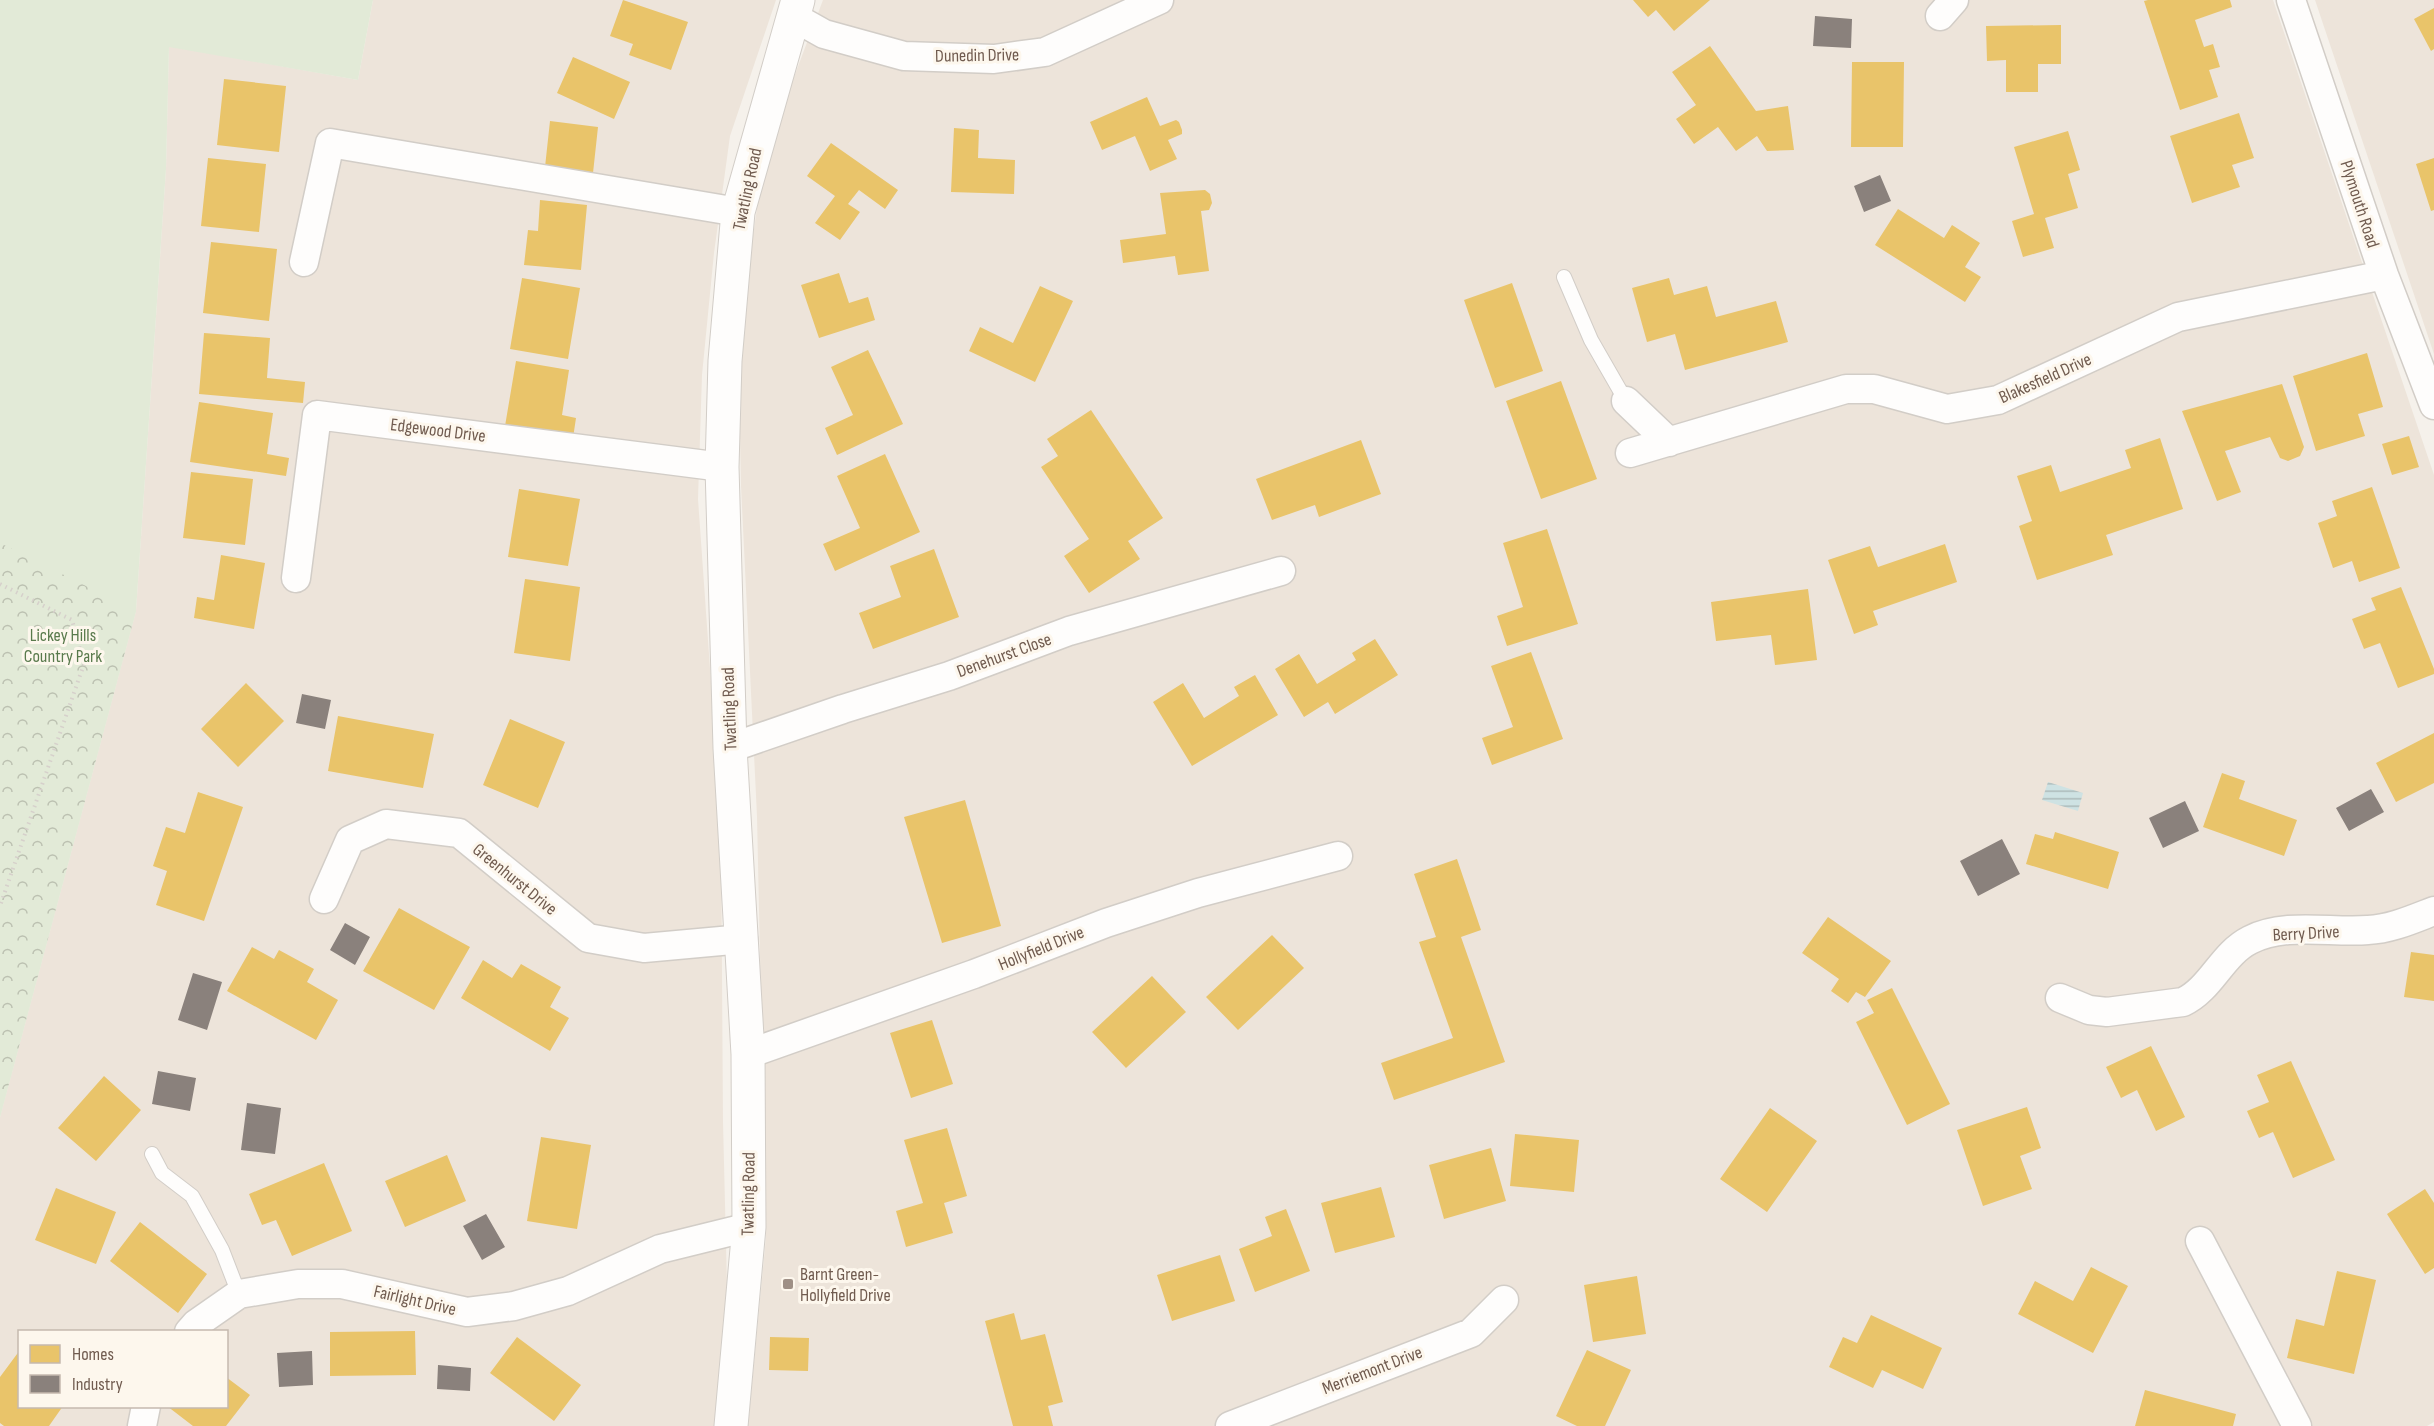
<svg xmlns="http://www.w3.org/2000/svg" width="2434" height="1426" font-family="'Sofia Sans Condensed',sans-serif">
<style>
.residential{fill:#ede4da;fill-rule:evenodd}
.green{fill:#e2ead7}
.forest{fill:url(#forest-crowns)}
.water{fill:url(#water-rules)}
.homes{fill:#e9c46a}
.industry{fill:#8a817c}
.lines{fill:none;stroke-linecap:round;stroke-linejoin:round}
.service-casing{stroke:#d2cdc7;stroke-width:16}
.minor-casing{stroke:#d2cdc7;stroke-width:31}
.tertiary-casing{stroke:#d2cdc7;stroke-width:35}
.path{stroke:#d6d0cb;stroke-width:4;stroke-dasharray:1.5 4.5;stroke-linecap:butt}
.service{stroke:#fefdfc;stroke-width:14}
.minor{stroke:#fefdfc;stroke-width:28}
.tertiary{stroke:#fefdfc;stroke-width:33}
.poi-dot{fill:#9f9086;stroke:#fdf7ed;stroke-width:2}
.labels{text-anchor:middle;stroke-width:6;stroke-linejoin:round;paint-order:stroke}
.street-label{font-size:18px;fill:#705b4f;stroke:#fdf7ed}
.park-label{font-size:18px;fill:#597a4c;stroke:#fdf7ed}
.poi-label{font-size:18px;fill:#705b4f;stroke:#fdf7ed;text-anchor:start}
</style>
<defs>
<pattern id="forest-crowns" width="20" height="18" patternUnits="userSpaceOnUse" patternTransform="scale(1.5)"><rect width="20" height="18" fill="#e2ead7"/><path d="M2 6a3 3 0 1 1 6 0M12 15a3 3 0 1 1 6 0" fill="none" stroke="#bcc1b1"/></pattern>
<pattern id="water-rules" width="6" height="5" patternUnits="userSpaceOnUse" patternTransform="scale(1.5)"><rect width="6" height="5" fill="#cee2e3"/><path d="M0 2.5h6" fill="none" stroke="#acbaba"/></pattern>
</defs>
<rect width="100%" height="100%" fill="#f5f1eb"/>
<path class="residential" d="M 373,0 L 776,0 L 730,136 L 714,253 L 702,375 L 698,499 L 721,824 L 723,1122 L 728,1327 L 720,1426 L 0,1426 L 0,1117 L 136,611 L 166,169 L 169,46 L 358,80 ZM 20,1332 L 226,1332 L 226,1406 L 20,1406 Z
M 823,0 L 2273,0 L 2434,475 L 2434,1422 L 2427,1426 L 748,1426 L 766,1237 L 757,816 L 741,486 L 738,338 L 765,154 Z
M 2315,0 L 2434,0 L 2434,354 Z"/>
<path class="green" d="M 0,0 L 373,0 L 358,80 L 169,47 L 166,169 L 136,611 L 0,1117 Z"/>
<path class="forest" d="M 0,543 L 136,611 L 0,1117 Z"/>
<path class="water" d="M 2048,782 L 2083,793 L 2078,811 L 2042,800 Z"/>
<path class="homes" d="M 623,0 L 688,22 L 671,70 L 629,55 L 633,44 L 610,36 Z
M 1633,0 L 1710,0 L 1674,31 L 1656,10 L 1648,17 Z
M 2148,0 L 2230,0 L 2232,7 L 2195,20 L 2204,47 L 2213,44 L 2220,67 L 2209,70 L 2218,97 L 2180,110 L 2144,1 Z
M 2434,8 L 2434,49 L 2431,51 L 2414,19 Z
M 2061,25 L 2061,64 L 2038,64 L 2038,92 L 2006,92 L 2006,60 L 1987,61 L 1986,26 Z
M 1710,46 L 1756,111 L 1788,106 L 1794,150 L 1767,151 L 1757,136 L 1736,151 L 1718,127 L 1694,144 L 1676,119 L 1696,105 L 1672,72 Z
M 573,57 L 630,82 L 614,119 L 557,93 Z
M 1852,62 L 1904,62 L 1903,147 L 1851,147 Z
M 224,79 L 286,86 L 279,152 L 217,145 Z
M 1147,97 L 1160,126 L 1176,120 L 1179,122 L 1182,130 L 1182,134 L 1168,140 L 1177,159 L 1150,171 L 1135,136 L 1102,150 L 1090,122 Z
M 2239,113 L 2254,158 L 2232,165 L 2240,187 L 2192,203 L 2170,136 Z
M 550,121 L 598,127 L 593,173 L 545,167 Z
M 954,128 L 979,130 L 978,158 L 1015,160 L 1014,194 L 951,192 Z
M 2068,131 L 2080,170 L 2068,174 L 2078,208 L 2045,218 L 2054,248 L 2023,257 L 2012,221 L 2034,214 L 2014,147 Z
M 831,143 L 898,190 L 885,209 L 859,190 L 848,204 L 860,212 L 840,240 L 815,223 L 835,196 L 807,176 Z
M 208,158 L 266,164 L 259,232 L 201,226 Z
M 2434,158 L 2434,210 L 2431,211 L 2416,164 Z
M 1205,190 L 1210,194 L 1212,203 L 1209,210 L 1201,211 L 1209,271 L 1178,275 L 1175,256 L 1123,263 L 1120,240 L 1166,234 L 1160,193 Z
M 540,200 L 587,205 L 581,270 L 524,265 L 528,230 L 538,231 Z
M 1898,209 L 1944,238 L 1952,225 L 1980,243 L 1965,267 L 1981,277 L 1965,302 L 1875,245 Z
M 211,242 L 277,249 L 269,321 L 203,313 Z
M 839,273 L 849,303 L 868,297 L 875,320 L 819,338 L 801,285 Z
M 522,278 L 580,288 L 568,359 L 510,349 Z
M 1669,278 L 1674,295 L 1707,286 L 1716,317 L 1776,301 L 1788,342 L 1685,370 L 1675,334 L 1647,342 L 1632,288 Z
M 1512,283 L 1543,371 L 1495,388 L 1464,300 Z
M 1040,286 L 1073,301 L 1035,382 L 969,351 L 980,327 L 1013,343 Z
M 204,333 L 270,338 L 267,378 L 305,382 L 303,403 L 199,394 Z
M 868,350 L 903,424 L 837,455 L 825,428 L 853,415 L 831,367 Z
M 2367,353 L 2383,407 L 2358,414 L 2365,436 L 2316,451 L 2293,376 Z
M 516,361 L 569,370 L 562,415 L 576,418 L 573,438 L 505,426 Z
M 1561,381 L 1597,479 L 1541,499 L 1506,401 Z
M 2282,384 L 2304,447 L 2300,456 L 2288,461 L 2280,458 L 2270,437 L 2225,451 L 2241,492 L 2217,501 L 2182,411 Z
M 199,402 L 273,413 L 267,454 L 289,458 L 286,476 L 190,462 Z
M 1091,410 L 1163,518 L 1128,541 L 1140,559 L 1089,593 L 1064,556 L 1089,539 L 1041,467 L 1058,456 L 1047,439 Z
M 2409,436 L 2419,467 L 2392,475 L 2382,444 Z
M 2160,438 L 2183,509 L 2106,535 L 2113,555 L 2037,580 L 2019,526 L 2032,521 L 2017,476 L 2051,465 L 2060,492 L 2131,468 L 2125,450 Z
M 1361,440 L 1381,494 L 1319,517 L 1315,505 L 1272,520 L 1256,479 Z
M 885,454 L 920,532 L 835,571 L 823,544 L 860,528 L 837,476 Z
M 191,472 L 253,479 L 245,545 L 183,538 Z
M 2372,487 L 2400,568 L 2359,582 L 2352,561 L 2333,568 L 2318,523 L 2337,516 L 2332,501 Z
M 519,489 L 580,499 L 568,566 L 508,557 Z
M 1547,529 L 1578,624 L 1507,646 L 1497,616 L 1523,607 L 1503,543 Z
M 1945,544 L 1957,582 L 1873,611 L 1878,625 L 1854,634 L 1828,560 L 1870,546 L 1878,567 Z
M 934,549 L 959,617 L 873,649 L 859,613 L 901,597 L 890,566 Z
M 221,555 L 265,563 L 254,629 L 194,618 L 197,597 L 214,600 Z
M 525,579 L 580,587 L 570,661 L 514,653 Z
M 2401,587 L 2434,669 L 2434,674 L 2398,688 L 2380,643 L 2364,649 L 2352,619 L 2376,610 L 2371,598 Z
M 1808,589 L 1817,660 L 1775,665 L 1771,635 L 1716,641 L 1711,602 Z
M 1375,639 L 1398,675 L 1335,714 L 1328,702 L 1304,717 L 1275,669 L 1299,654 L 1317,684 L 1356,660 L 1352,653 Z
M 1531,652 L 1563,739 L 1492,765 L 1482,738 L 1513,727 L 1491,666 Z
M 1255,675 L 1278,715 L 1192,766 L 1153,702 L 1183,683 L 1204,718 L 1239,696 L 1234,687 Z
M 246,683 L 284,721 L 238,767 L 201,729 Z
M 338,716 L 434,734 L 423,788 L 328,771 Z
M 510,719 L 565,742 L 538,808 L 483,785 Z
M 2434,733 L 2434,783 L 2396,802 L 2376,763 Z
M 2222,773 L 2245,781 L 2239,799 L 2297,820 L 2284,856 L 2203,827 Z
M 198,792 L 243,807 L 204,921 L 156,905 L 167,871 L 153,866 L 166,827 L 185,833 Z
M 965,800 L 1001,926 L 942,943 L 904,817 Z
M 2055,832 L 2119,852 L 2108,889 L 2026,864 L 2035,834 L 2053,839 Z
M 1457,859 L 1481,930 L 1461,937 L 1505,1062 L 1394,1100 L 1381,1063 L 1453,1038 L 1419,942 L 1436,937 L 1414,874 Z
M 399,908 L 470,947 L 434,1010 L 363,971 Z
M 1828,917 L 1891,961 L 1865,997 L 1856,992 L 1848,1003 L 1831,991 L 1839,979 L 1802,953 Z
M 1272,935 L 1304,968 L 1238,1030 L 1206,997 Z
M 252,947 L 274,959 L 279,950 L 314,969 L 307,982 L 338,1000 L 316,1040 L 227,991 Z
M 2411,952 L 2434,955 L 2434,1001 L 2404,997 Z
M 483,960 L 512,978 L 521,964 L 561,987 L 550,1007 L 569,1018 L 550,1051 L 461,998 Z
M 1152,976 L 1186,1012 L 1126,1068 L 1092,1032 Z
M 1892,988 L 1950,1104 L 1907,1125 L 1856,1022 L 1874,1013 L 1867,1000 Z
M 932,1020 L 953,1084 L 911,1098 L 890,1033 Z
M 2151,1046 L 2185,1117 L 2156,1131 L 2137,1090 L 2121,1098 L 2106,1067 Z
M 2291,1061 L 2335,1160 L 2293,1178 L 2273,1132 L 2259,1138 L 2247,1111 L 2269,1102 L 2257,1075 Z
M 104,1076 L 141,1110 L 96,1161 L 58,1128 Z
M 2027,1107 L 2041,1148 L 2020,1156 L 2032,1189 L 1983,1206 L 1957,1130 Z
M 1770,1108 L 1817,1141 L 1767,1212 L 1720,1179 Z
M 947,1128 L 967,1196 L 944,1203 L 953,1233 L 906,1247 L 896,1211 L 923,1203 L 904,1140 Z
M 1515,1134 L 1579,1140 L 1574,1192 L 1510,1186 Z
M 541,1137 L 591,1145 L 577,1229 L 527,1221 Z
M 1491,1148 L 1506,1201 L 1444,1219 L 1429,1165 Z
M 447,1155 L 466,1201 L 405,1227 L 385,1181 Z
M 324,1163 L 352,1231 L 292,1256 L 276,1220 L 262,1225 L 249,1194 Z
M 1381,1187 L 1395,1237 L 1335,1253 L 1321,1203 Z
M 56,1188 L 116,1212 L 96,1264 L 35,1240 Z
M 2425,1189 L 2434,1203 L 2434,1268 L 2425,1274 L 2387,1214 Z
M 1286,1209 L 1310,1271 L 1255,1292 L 1239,1249 L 1272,1236 L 1265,1217 Z
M 140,1222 L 207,1274 L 178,1313 L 110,1261 Z
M 1220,1255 L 1235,1301 L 1172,1321 L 1157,1275 Z
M 2091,1267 L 2128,1286 L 2093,1353 L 2018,1314 L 2035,1281 L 2073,1301 Z
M 2337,1271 L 2376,1280 L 2354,1374 L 2287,1358 L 2296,1319 L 2324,1326 Z
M 1637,1276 L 1646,1334 L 1593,1342 L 1584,1285 Z
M 1014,1313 L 1021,1340 L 1045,1334 L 1063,1402 L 1048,1406 L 1053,1426 L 1013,1426 L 985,1321 Z
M 1871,1315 L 1942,1348 L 1923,1389 L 1882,1370 L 1873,1388 L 1829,1367 L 1843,1337 L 1857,1343 Z
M 415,1331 L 416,1375 L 330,1376 L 330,1332 Z
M 517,1337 L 581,1385 L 554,1421 L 490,1373 Z
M 770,1337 L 809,1338 L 808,1371 L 769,1370 Z
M 20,1350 L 20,1406 L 63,1406 L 49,1426 L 4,1426 L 0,1423 L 0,1377 Z
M 1587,1350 L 1631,1370 L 1605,1426 L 1577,1426 L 1556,1416 Z
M 226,1377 L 250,1395 L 226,1426 L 193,1426 L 167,1406 L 226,1406 Z
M 2145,1390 L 2236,1414 L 2233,1426 L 2135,1426 Z"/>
<path class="industry" d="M 1815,16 L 1852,19 L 1851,48 L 1813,46 Z
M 1880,175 L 1891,201 L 1864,212 L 1854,186 Z
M 302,694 L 331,700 L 325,729 L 296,723 Z
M 2371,789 L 2384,812 L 2349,831 L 2336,808 Z
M 2185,801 L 2199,831 L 2163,848 L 2149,818 Z
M 2002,839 L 2020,874 L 1978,896 L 1960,861 Z
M 345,923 L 370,937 L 355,965 L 330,950 Z
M 193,973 L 222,982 L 207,1030 L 178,1020 Z
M 158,1071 L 196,1078 L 190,1111 L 152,1104 Z
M 247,1103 L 281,1108 L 275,1154 L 241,1150 Z
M 486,1214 L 505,1247 L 482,1260 L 463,1226 Z
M 312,1351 L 313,1385 L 279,1387 L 277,1353 Z
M 438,1365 L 471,1368 L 470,1391 L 437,1389 Z"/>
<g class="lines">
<g class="service-casing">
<path id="service" d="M 1564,277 L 1591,340 L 1626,401
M 152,1154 L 162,1173 L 192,1196 L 222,1250 L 239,1294"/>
</g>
<g class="minor-casing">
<path id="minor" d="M 2291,0 L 2384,275 L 2434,405
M 792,16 L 824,34 L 904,56 L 994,59 L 1045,52 L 1159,0
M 1940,16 L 1954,0
M 304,262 L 330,143 L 738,212
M 1626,401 L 1669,442
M 1630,453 L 1846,389 L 1874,389 L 1947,409 L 1998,400 L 2178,317 L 2384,275
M 296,578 L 317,415 L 722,467
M 730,748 L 843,709 L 949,676 L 1069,631 L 1281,571
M 324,899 L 350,840 L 386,824 L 459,833 L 588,938 L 644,948 L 743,939
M 2060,998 L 2089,1010 L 2107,1012 L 2183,1002 C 2211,989 2222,954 2250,940 C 2285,922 2330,933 2368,930 C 2391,929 2413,919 2434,911
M 748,1054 L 974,974 L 1106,923 L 1198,893 L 1338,856
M 2200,1241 L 2297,1426
M 189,1332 L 196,1324 L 239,1294 L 298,1284 L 342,1284 L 467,1312 L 514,1306 L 568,1291 L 660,1249 L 749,1227
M 142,1426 L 146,1406
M 1230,1426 L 1471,1333 L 1504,1300"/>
</g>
<g class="tertiary-casing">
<path id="tertiary" d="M 731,1426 L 749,1227 L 748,1054 L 730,748 L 722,467 L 725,361 L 738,212 L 798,0"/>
</g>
<path class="path" d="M 0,584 L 72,620 L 84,664 L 0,906"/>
<use href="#service" class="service"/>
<use href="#minor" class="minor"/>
<use href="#tertiary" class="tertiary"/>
</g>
<rect class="poi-dot" x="782" y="1278" width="12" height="12" rx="3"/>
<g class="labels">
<g class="street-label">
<text transform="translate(977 55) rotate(-1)" y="6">Dunedin Drive</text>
<text transform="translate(747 189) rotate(-78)" y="6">Twatling Road</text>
<text transform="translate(2360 204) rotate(72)" y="6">Plymouth Road</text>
<text transform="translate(2045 378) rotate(-24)" y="6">Blakesfield Drive</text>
<text transform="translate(438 430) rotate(7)" y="6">Edgewood Drive</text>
<text transform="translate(1004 655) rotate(-20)" y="6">Denehurst Close</text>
<text transform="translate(729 709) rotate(-92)" y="6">Twatling Road</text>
<text transform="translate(515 879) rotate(39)" y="6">Greenhurst Drive</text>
<text transform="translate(2306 933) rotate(-3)" y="6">Berry Drive</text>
<text transform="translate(1041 948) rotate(-22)" y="6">Hollyfield Drive</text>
<text transform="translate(748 1194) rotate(-89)" y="6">Twatling Road</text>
<text transform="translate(415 1300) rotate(13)" y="6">Fairlight Drive</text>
<text transform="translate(1372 1370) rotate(-21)" y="6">Merriemont Drive</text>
</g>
<g class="park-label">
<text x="63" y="641">Lickey Hills<tspan x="63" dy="21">Country Park</tspan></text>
</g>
<g class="poi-label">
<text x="800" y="1280">Barnt Green-<tspan x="800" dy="21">Hollyfield Drive</tspan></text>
</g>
</g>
<rect x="18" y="1330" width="210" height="78" fill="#fdf7ed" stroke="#c5b9ae" stroke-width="1.5"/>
<rect x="30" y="1345" width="30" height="18" fill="#e9c46a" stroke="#c5b9ae" stroke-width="1.5"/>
<text x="72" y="1360" font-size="18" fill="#705b4f">Homes</text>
<rect x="30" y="1375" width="30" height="18" fill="#8a817c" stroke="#c5b9ae" stroke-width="1.5"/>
<text x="72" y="1390" font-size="18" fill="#705b4f">Industry</text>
</svg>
